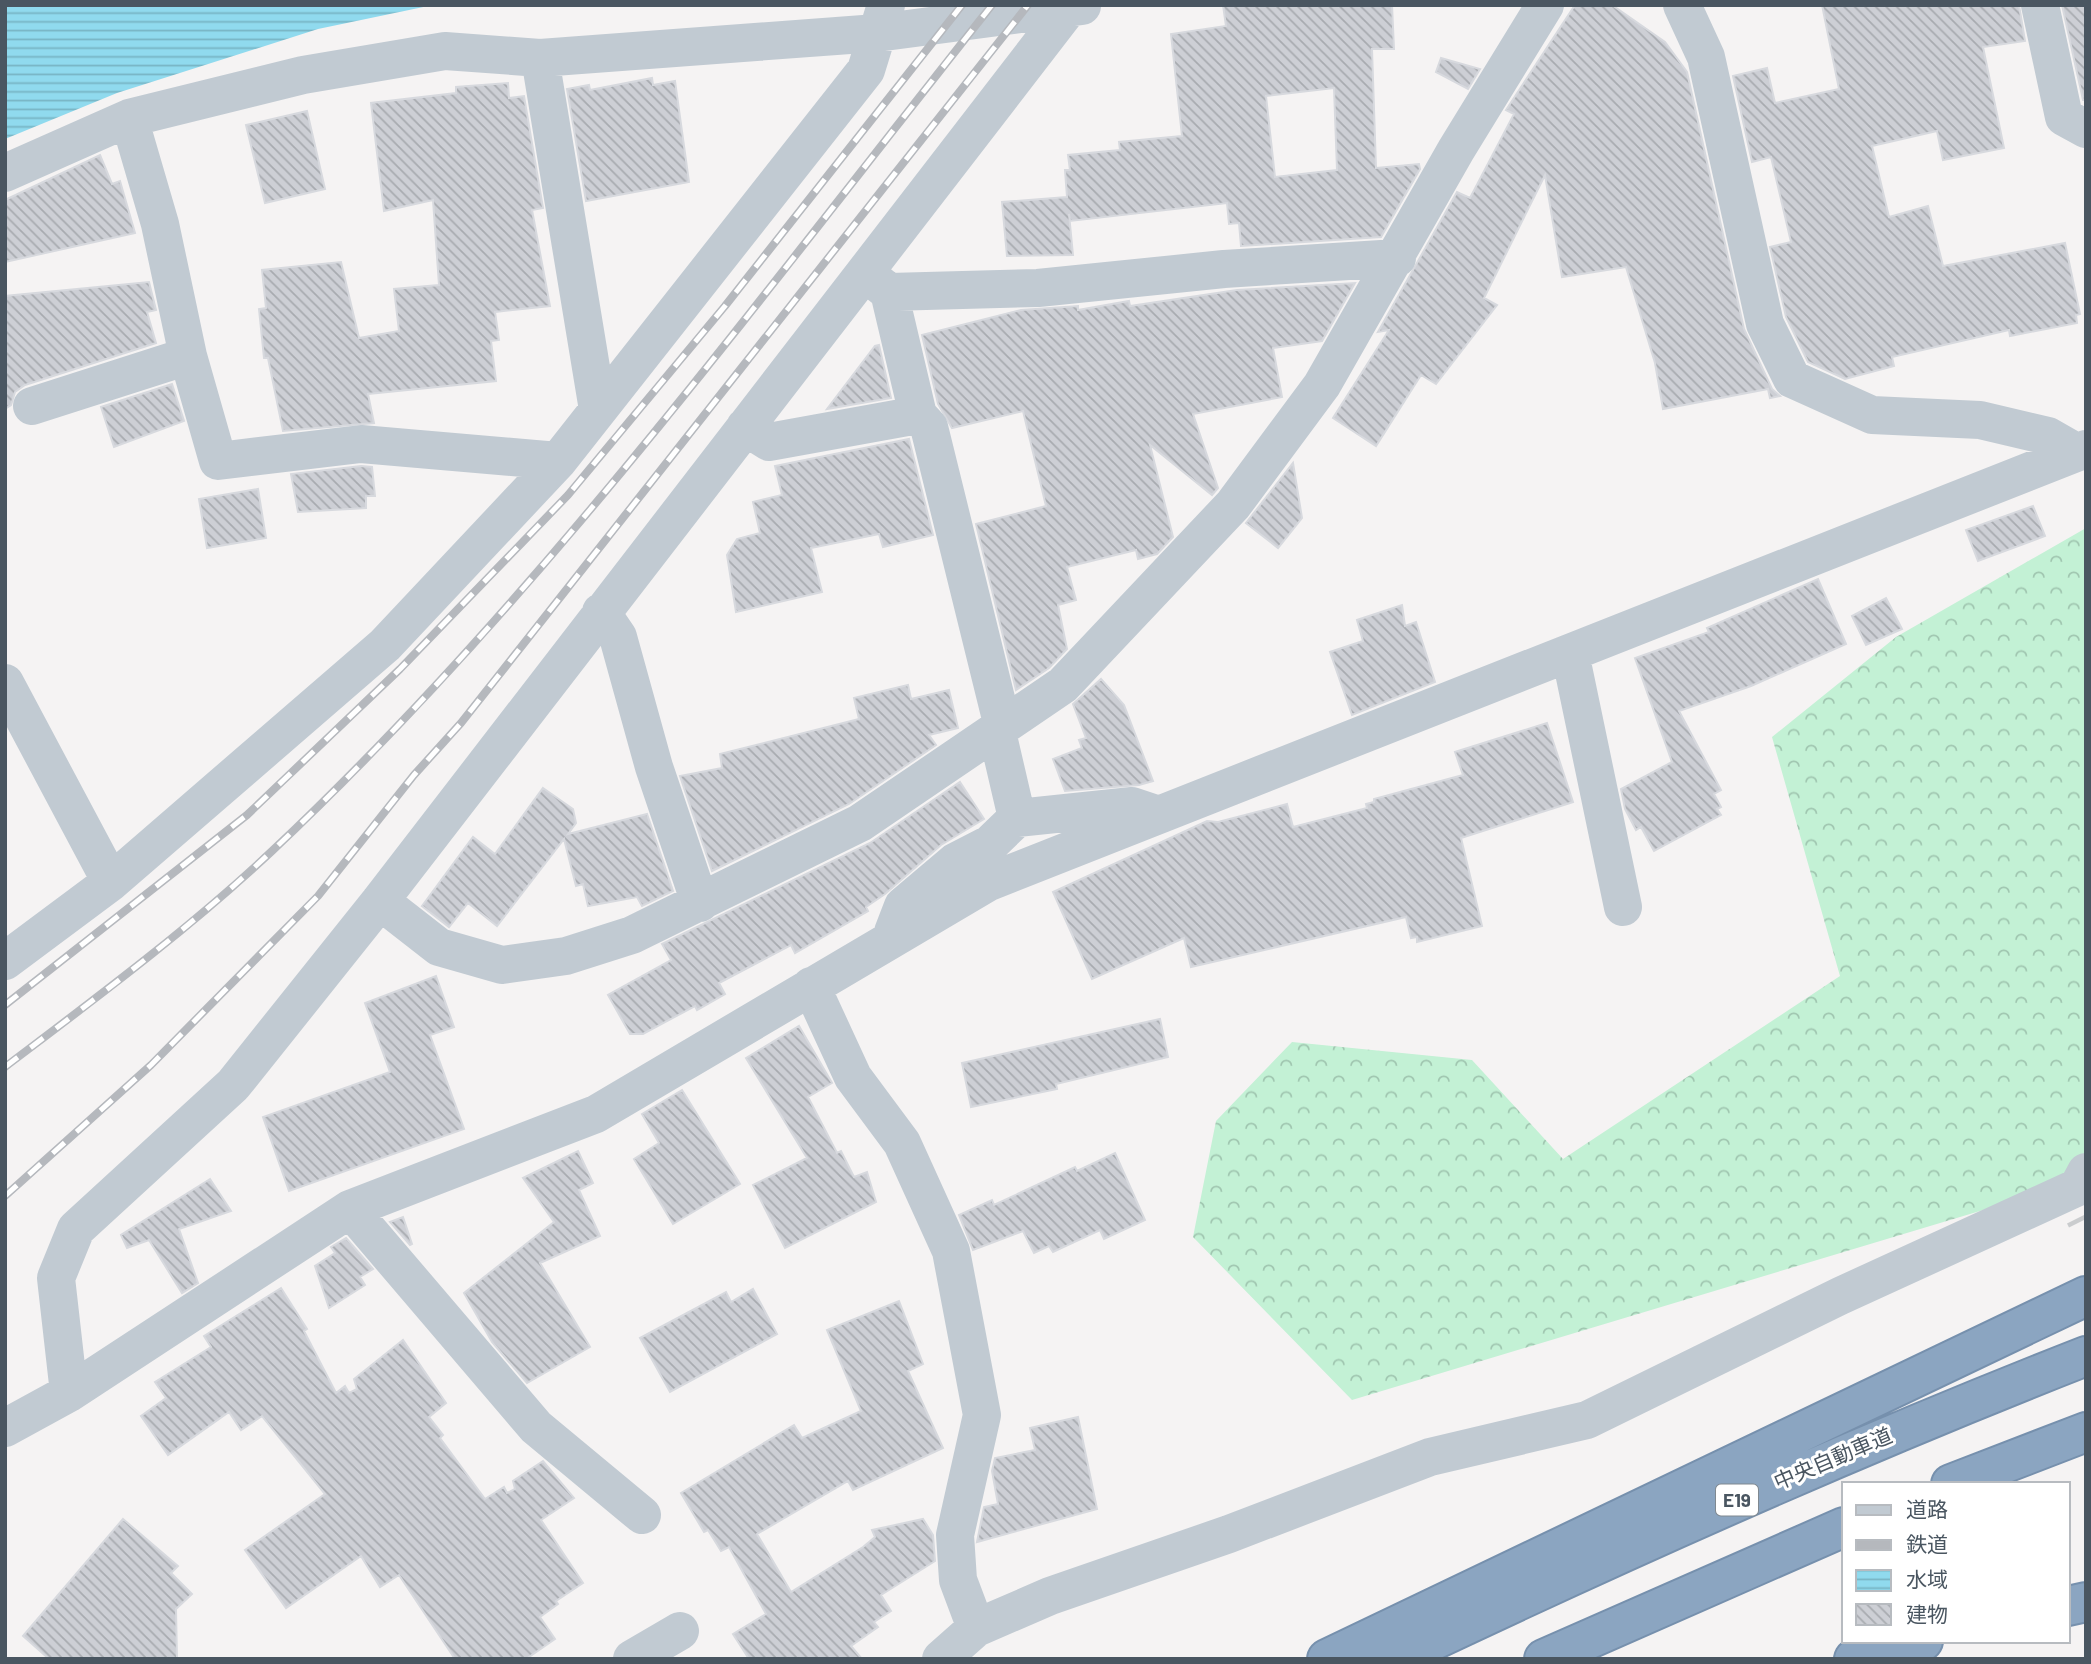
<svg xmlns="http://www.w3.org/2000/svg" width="2091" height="1664" font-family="Barlow,'Noto Sans JP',sans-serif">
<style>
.forest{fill:url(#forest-crowns)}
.water{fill:url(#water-rules)}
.building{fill:url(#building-back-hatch);stroke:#d7d9de;stroke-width:2;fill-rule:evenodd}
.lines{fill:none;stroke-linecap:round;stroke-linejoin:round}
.minor-tunnel{stroke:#caccce;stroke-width:38;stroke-dasharray:38 19;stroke-linecap:butt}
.highway-casing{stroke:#7690ad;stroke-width:42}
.minor{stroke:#c1cad2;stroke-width:38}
.highway{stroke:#8ba5c1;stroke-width:38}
.rail-casing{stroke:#b5b8bd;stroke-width:8}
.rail{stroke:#fff;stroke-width:5;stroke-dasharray:16;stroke-linecap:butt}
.labels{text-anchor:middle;stroke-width:6;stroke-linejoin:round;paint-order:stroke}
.shield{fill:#fff;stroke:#808990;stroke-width:2}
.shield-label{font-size:19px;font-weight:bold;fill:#4a5661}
.street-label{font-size:21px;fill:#4a5661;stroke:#fff}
</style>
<defs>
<pattern id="forest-crowns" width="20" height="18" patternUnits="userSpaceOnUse" patternTransform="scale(1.75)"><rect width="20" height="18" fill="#c3f1d5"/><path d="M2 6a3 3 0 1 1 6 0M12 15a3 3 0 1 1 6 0" fill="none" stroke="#a0c6b0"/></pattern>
<pattern id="water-rules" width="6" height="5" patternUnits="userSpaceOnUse" patternTransform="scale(1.75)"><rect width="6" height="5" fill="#90daee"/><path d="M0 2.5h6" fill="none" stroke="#78b4c4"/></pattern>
<pattern id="building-back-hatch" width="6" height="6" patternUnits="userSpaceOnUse" patternTransform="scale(1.75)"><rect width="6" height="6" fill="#cdcfd5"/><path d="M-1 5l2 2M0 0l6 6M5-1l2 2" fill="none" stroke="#a8abb0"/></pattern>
</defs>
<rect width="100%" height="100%" fill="#f5f3f3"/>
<path class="forest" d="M 2086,528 L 2086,1179 L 1352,1400 L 1193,1237 L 1216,1121 L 1292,1042 L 1472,1060 L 1563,1159 L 1840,976 L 1772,737 L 1896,637 Z"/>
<path class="water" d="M 5,5 L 433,5 L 318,29 L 117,93 L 5,139 Z"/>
<path class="building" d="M 1223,5 L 1392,5 L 1394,49 L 1372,49 L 1376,168 L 1419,164 L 1420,169 L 1381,237 L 1241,246 L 1239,223 L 1229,224 L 1227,203 L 1070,221 L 1069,214 L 1073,255 L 1007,256 L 1002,202 L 1067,197 L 1065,170 L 1070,170 L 1068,155 L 1120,150 L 1119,142 L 1182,136 L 1171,34 L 1226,26 ZM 1334,88 L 1337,170 L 1275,177 L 1266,96 Z
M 1575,5 L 1612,5 L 1665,42 L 1687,72 L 1744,329 L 1772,389 L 1780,396 L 1770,398 L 1768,389 L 1663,409 L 1655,363 L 1626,267 L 1562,277 L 1545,175 L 1484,298 L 1497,305 L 1436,384 L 1421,375 L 1376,446 L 1333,418 L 1389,330 L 1378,332 L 1457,192 L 1470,198 L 1514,114 L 1506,110 Z
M 1822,5 L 2019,5 L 2025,41 L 1983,47 L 2004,148 L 1943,160 L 1937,131 L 1872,146 L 1889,217 L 1928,206 L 1943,266 L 2065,243 L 2080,314 L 2076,315 L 2077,323 L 2010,336 L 2009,330 L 1892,357 L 1894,366 L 1845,379 L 1808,362 L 1786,317 L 1770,247 L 1791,242 L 1771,157 L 1752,162 L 1733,76 L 1767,68 L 1775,103 L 1839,89 Z
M 2062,5 L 2086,5 L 2086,100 L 2083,100 Z
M 1441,58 L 1480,69 L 1468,89 L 1436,72 Z
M 652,78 L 653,85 L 675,81 L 689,182 L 586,201 L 567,89 L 589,85 L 590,90 Z
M 508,83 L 509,98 L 524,96 L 543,208 L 532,210 L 550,306 L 495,312 L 499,340 L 491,341 L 496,381 L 368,394 L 374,423 L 283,431 L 268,358 L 264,358 L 259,309 L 266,308 L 262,270 L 341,262 L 359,338 L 399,331 L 394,289 L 439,285 L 433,200 L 384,211 L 371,103 L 456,93 L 456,87 Z
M 307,111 L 325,189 L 265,203 L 246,125 Z
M 100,155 L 112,184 L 120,181 L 135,233 L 5,262 L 5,200 Z
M 149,282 L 156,310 L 147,312 L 156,343 L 25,385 L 15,392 L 11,405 L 5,409 L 5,296 Z
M 1355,283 L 1322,341 L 1273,348 L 1282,397 L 1193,414 L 1218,488 L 1212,495 L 1150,445 L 1173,537 L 1157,554 L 1138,559 L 1136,550 L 1067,567 L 1076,600 L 1058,605 L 1067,649 L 1049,668 L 1016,690 L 976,524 L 1046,506 L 1023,411 L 952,428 L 938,404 L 922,335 L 1021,310 L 1078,306 L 1078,310 L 1129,301 L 1130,306 L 1237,290 Z
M 879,345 L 891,398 L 827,409 L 875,346 Z
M 172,384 L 184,421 L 114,447 L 101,407 Z
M 909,439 L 933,535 L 883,547 L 879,534 L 811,548 L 822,592 L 736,612 L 727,555 L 737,539 L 760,533 L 753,502 L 782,495 L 775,466 Z
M 1293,463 L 1302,518 L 1278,548 L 1246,523 Z
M 361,466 L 372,467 L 375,496 L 366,496 L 366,508 L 298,512 L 291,474 Z
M 258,489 L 266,538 L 207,548 L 199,499 Z
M 2033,506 L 2045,536 L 1978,561 L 1966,530 Z
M 1818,579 L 1846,644 L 1751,686 L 1679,711 L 1721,790 L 1714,794 L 1721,807 L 1717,809 L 1721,815 L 1654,851 L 1641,827 L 1636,830 L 1625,809 L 1621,789 L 1672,762 L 1635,658 L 1709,632 L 1707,628 Z
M 1886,598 L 1902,629 L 1866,645 L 1852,616 Z
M 1402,605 L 1405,626 L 1416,622 L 1435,682 L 1352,715 L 1330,652 L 1363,641 L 1357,620 Z
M 1101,679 L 1124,705 L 1153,781 L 1139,785 L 1065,791 L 1053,759 L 1082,748 L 1079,740 L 1086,738 L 1073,704 Z
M 908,685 L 911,699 L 949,690 L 958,728 L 929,735 L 936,745 L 849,804 L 712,871 L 680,776 L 722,768 L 720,754 L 859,719 L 854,698 Z
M 1547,723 L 1573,802 L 1461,838 L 1482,926 L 1417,942 L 1417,937 L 1411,938 L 1406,917 L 1191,967 L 1184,938 L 1092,979 L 1053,892 L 1207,821 L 1218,822 L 1287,804 L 1293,827 L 1367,808 L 1366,804 L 1374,802 L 1374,799 L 1463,775 L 1455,752 Z
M 960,782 L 984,819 L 941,845 L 885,894 L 866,907 L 868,911 L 795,953 L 791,945 L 719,983 L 725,994 L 697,1010 L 695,1006 L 643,1034 L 630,1034 L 608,995 L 671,960 L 662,944 L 870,843 Z
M 543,788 L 573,809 L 576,823 L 568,834 L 647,814 L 673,891 L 642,906 L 637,897 L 588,906 L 583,884 L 576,886 L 564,839 L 497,926 L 468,903 L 449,927 L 422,906 L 473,837 L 495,854 Z
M 436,976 L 454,1027 L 430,1035 L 464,1129 L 289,1191 L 263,1117 L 390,1072 L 365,1003 Z
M 1160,1019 L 1168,1057 L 1056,1084 L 1057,1089 L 971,1107 L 962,1063 Z
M 799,1026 L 832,1083 L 808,1097 L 837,1153 L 841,1151 L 854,1177 L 867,1172 L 876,1202 L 785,1248 L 753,1185 L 807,1158 L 746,1058 Z
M 682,1090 L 740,1184 L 673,1224 L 634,1159 L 659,1143 L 642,1114 Z
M 578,1151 L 593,1183 L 579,1190 L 600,1236 L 540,1263 L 590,1347 L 527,1383 L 492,1342 L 464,1293 L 554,1222 L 523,1178 Z
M 1115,1153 L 1145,1220 L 1104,1239 L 1100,1230 L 1053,1252 L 1049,1246 L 1034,1253 L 1023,1231 L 973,1250 L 959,1215 L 992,1200 L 994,1205 L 1075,1167 L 1077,1171 Z
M 210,1179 L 231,1211 L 179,1229 L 198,1283 L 182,1293 L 149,1240 L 127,1248 L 121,1235 Z
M 403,1217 L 412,1244 L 410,1245 L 390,1222 Z
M 346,1238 L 373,1269 L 360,1277 L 365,1285 L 329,1308 L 315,1266 L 335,1253 L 331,1247 Z
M 281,1288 L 307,1329 L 304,1331 L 336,1393 L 345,1386 L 349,1393 L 357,1389 L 354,1379 L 403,1340 L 446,1403 L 429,1417 L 443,1435 L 440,1438 L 485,1499 L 504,1487 L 507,1493 L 515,1489 L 513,1481 L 543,1461 L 574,1498 L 541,1520 L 583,1583 L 556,1601 L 558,1604 L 540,1617 L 555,1639 L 526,1659 L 455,1659 L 399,1575 L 380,1587 L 361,1556 L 286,1608 L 245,1550 L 325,1494 L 262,1416 L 241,1430 L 229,1412 L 168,1455 L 141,1416 L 166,1398 L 155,1382 L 211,1347 L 204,1336 Z
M 753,1289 L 777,1334 L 670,1392 L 640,1338 L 726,1292 L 731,1302 Z
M 899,1301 L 923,1364 L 908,1371 L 943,1448 L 853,1490 L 848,1481 L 757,1534 L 791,1592 L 863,1547 L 875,1537 L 872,1530 L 923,1519 L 933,1535 L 935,1561 L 881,1595 L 891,1611 L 874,1622 L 878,1627 L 851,1646 L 862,1659 L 749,1659 L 733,1634 L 766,1614 L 729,1547 L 721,1551 L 708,1530 L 704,1532 L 681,1493 L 794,1425 L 802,1438 L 861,1411 L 827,1330 Z
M 1078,1417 L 1097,1509 L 977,1542 L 984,1507 L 998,1504 L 992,1471 L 995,1458 L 1035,1450 L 1030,1428 Z
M 123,1519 L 178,1566 L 171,1573 L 192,1594 L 176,1609 L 177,1659 L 49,1659 L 23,1636 Z"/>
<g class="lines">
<path class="minor-tunnel" d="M 2084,1215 L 2086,1219"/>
<g class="highway-casing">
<path id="highway" d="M 1951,1484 L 2086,1432
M 2068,1606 L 2086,1602
M 1327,1659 L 2086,1296
M 1394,1659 C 1621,1551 1851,1448 2086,1356
M 1544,1659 L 1844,1527
M 1854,1659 L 1923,1641"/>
</g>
<path class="minor" d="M 1682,5 L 1706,57 L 1765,324 L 1792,379 L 1872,415 L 1980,420 L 2048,436 L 2076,452
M 2040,5 L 2064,117 L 2086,129
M 540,58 L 598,410
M 129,118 L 160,224 L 188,356
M 5,173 L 129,118 L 303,75 L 445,51 L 540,58 L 877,33 L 1082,6
M 889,292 L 1038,288 L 1224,269 L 1397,258
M 32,406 L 188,356 L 218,461 L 361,444 L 558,461
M 918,415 L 929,427 L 1003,727
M 745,427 L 769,442 L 918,415 L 889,292 L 870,277
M 601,612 L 618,637 L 654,767 L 700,903
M 1570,653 L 1623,907
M 5,683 L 111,882
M 997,732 L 1017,818 L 1132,806 L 1153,813
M 380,901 L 439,947 L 502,965 L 566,956 L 632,935 L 860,823 L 1063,685 L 1233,505 L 1322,385 L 1456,150 L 1545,5
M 893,932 L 903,906 L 955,862 L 990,844 L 1017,818
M 5,961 L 111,882 L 385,645 L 558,461 L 866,70 L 886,5
M 811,986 L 853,1077 L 902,1143 L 951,1251 L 982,1415 L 955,1535 L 958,1580 L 976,1628
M 350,1209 L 536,1427 L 642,1515
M 69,1393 L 56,1278 L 76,1229 L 233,1085 L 380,901 L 1068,9
M 5,1428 L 69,1393 L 350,1209 L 596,1114 L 989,882 L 2086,449
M 632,1659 L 680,1631
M 941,1659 L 976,1628 L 1050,1596 L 1229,1534 L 1430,1457 L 1587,1420 L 1840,1296 L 2078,1187 L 2086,1172"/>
<use href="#highway" class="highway"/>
<g class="rail-casing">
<path id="rail" d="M 5,1005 L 247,815 L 400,669 L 568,495 L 725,306 L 962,5
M 5,1067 C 96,998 189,929 272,851 C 541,598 763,293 992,5
M 5,1196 L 151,1065 L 318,896 L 414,775 L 461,723 L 1028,5"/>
</g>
<use href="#rail" class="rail"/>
</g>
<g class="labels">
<rect class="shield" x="1716" y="1484.5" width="42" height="31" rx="5"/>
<g class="shield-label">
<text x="1737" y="1507">E19</text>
</g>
<g class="street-label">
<text transform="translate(1833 1459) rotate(-23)" y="7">中央自動車道</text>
</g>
</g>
<rect width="2091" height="1664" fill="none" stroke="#4a5661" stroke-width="14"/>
<rect x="1842" y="1482" width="228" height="161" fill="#ffffff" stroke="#b7bbc0" stroke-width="2"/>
<rect x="1856" y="1505" width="35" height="10" fill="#c1cad2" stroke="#b7bbc0" stroke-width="2"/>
<text x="1906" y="1517" font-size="21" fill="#4a5661">道路</text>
<rect x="1856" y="1540" width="35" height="10" fill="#b5b8bd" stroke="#b7bbc0" stroke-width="2"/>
<text x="1906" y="1552" font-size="21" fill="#4a5661">鉄道</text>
<rect x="1856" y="1570" width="35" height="21" fill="url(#water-rules)" stroke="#b7bbc0" stroke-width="2"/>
<text x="1906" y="1587" font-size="21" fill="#4a5661">水域</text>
<rect x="1856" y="1604" width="35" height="21" fill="url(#building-back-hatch)" stroke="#b7bbc0" stroke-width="2"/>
<text x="1906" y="1622" font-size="21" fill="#4a5661">建物</text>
</svg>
